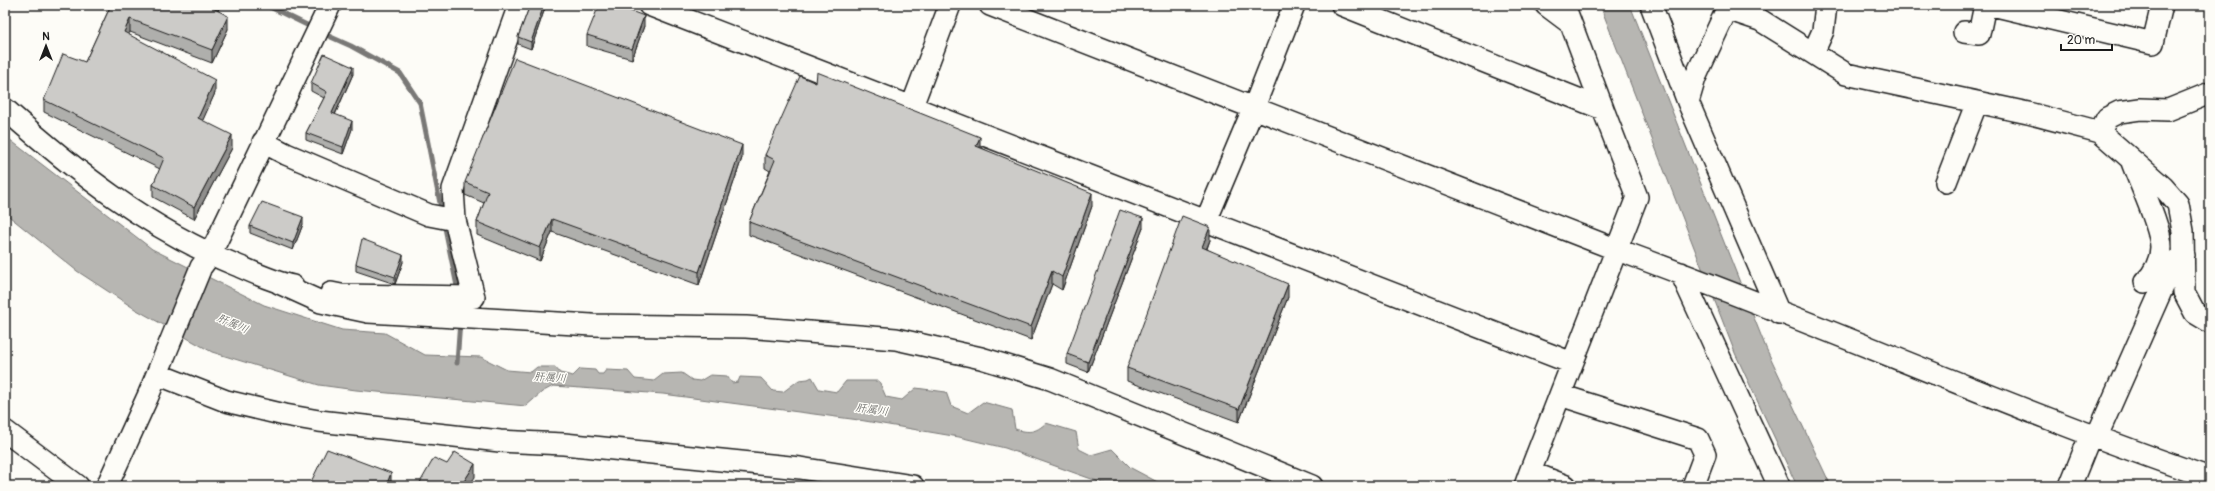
<svg xmlns="http://www.w3.org/2000/svg" width="2215" height="491" font-family="Pangolin,'Klee One',sans-serif">
<style>
.water{fill:#b7b6b2;stroke:#797876}
.lines{fill:none;stroke-linecap:round;stroke-linejoin:round}
.stream{stroke:#797876;stroke-width:5}
.minor-casing{stroke:#1c1c1c;stroke-width:24}
.minor{stroke:#fdfcf7;stroke-width:21}
.wall{fill:#afafac;stroke:#1c1c1c}
.shaded-wall{fill:#8f8e8c;stroke:#1c1c1c}
.building{fill:#cccbc8;stroke:#1c1c1c}
.labels{text-anchor:middle;stroke-width:3;stroke-linejoin:round;paint-order:stroke}
.water-label{font-size:11px;font-style:italic;fill:#5a5a58;stroke:#fdfcf7}
</style>
<rect width="100%" height="100%" fill="#fdfcf7"/>
<filter id="ink" filterUnits="userSpaceOnUse"><feTurbulence type="fractalNoise" baseFrequency=".025" numOctaves="2"/><feDisplacementMap in="SourceGraphic" scale="8" xChannelSelector="R" yChannelSelector="G"/><feConvolveMatrix kernelMatrix="1 2 1 2 8 2 1 2 1" color-interpolation-filters="sRGB"/></filter>
<g filter="url(#ink)">
<path class="water" d="M 1600,5 L 1630,5 L 1766,348 L 1831,486 L 1797,486 L 1735,353 Z
M 5,136 L 152,249 L 264,305 L 342,330 L 385,333 L 425,355 L 481,357 L 507,370 L 531,372 L 537,367 L 555,367 L 560,373 L 573,376 L 580,369 L 595,370 L 598,374 L 603,374 L 606,370 L 628,371 L 635,379 L 654,381 L 663,374 L 682,373 L 692,380 L 700,381 L 710,375 L 727,376 L 732,383 L 738,382 L 740,377 L 761,378 L 773,391 L 783,392 L 799,380 L 808,379 L 812,377 L 819,389 L 837,392 L 846,381 L 879,381 L 886,397 L 902,400 L 916,388 L 946,392 L 951,406 L 968,413 L 983,402 L 1012,410 L 1015,429 C 1029,433 1035,433 1046,423 L 1076,432 L 1079,449 L 1091,455 L 1112,449 L 1131,468 L 1165,486 L 1111,486 L 1005,448 L 959,437 L 859,420 L 663,394 L 553,386 L 542,392 L 526,406 L 356,390 L 319,385 L 212,352 L 135,309 L 77,271 L 5,213 Z"/>
<g class="lines">
<path class="stream" d="M 266,5 L 313,28
M 322,33 L 351,46 L 400,73 L 420,103 L 442,213
M 444,223 L 458,291
M 457,363 L 460,321"/>
<g class="minor-casing">
<path id="minor" d="M 649,5 L 1572,363
M 990,5 L 1615,249 C 1815,321 2009,409 2210,478
M 1342,5 L 1603,109 L 1637,197 L 1530,472
M 1546,5 L 1570,23
M 1564,5 L 1603,109
M 1651,5 L 1688,102 L 1779,313
M 1725,5 L 1727,9 L 1760,20 L 1846,74 L 2028,113 L 2100,132 L 2163,187 L 2178,204 L 2183,231 L 2184,292 L 2195,313 L 2210,322
M 1992,5 L 2153,43 L 2162,5
M 1964,32 L 1979,34 L 1985,5
M 1813,53 L 1823,31 L 1826,5
M 1688,102 L 1695,78 L 1727,9
M 912,106 L 950,5
M 5,109 C 75,171 148,229 236,265 C 255,273 273,282 293,286
M 2100,132 L 2107,118 L 2119,112 L 2140,109 L 2168,110 L 2210,93
M 263,142 L 286,154 L 429,215 L 455,220
M 2132,162 C 2139,182 2161,227 2161,247 C 2161,260 2154,274 2145,282
M 1946,182 L 1977,102
M 1206,221 L 1254,107 L 1294,5
M 1681,273 L 1779,486
M 279,283 L 321,302 L 368,312 L 592,325 L 746,327 L 896,339 L 981,358 L 1050,379 L 1312,486
M 331,293 L 341,295 L 474,297 L 455,220 L 453,189 L 519,5
M 157,374 L 226,401 L 285,415 L 319,421 L 500,441 L 564,444 L 800,468 L 913,486
M 1560,395 L 1698,439 L 1705,454 L 1693,486
M 5,431 L 78,486
M 2097,436 L 2173,264 L 2184,255
M 107,486 L 148,396 L 201,267 L 210,255 L 330,5
M 1525,486 L 1530,472 L 1566,486
M 2070,486 L 2091,434"/>
</g>
<use href="#minor" class="minor"/>
</g>
<path class="wall" d="M 111,5 L 218,10 L 228,29 L 212,63 L 130,32 L 129,35 L 215,93 L 202,121 L 232,148 L 194,219 L 153,197 L 153,185 L 160,169 L 44,112 L 44,100 L 85,62 Z
M 530,5 L 546,5 L 531,49 L 518,44 L 518,37 Z
M 644,26 L 632,59 L 587,46 L 587,35 Z
M 353,74 L 335,115 L 352,129 L 343,154 L 306,140 L 306,133 L 324,98 L 311,91 L 311,83 Z
M 816,83 L 980,147 L 1092,206 L 1062,290 L 1052,284 L 1031,340 L 749,235 L 749,222 L 770,171 L 765,168 L 765,155 Z
M 742,158 L 699,285 L 552,232 L 540,261 L 477,235 L 477,222 L 484,203 L 465,195 L 465,182 Z
M 303,224 L 293,250 L 250,233 L 250,226 Z
M 1143,228 L 1088,372 L 1067,364 L 1067,354 Z
M 1210,240 L 1207,249 L 1288,297 L 1239,422 L 1127,381 L 1127,368 Z
M 403,262 L 395,284 L 356,271 L 356,264 Z"/>
<path class="shaded-wall" d="M 214,5 L 221,5 L 213,20 L 213,8 Z
M 544,5 L 546,5 L 531,49 L 531,42 Z
M 228,16 L 228,29 L 212,63 L 212,50 Z
M 644,16 L 644,26 L 632,59 L 632,49 Z
M 130,19 L 130,32 L 124,45 L 124,32 Z
M 353,67 L 353,74 L 332,121 L 332,113 Z
M 215,80 L 215,93 L 198,131 L 198,118 Z
M 352,121 L 352,129 L 343,154 L 343,147 Z
M 232,135 L 232,148 L 194,219 L 194,207 Z
M 980,137 L 980,150 L 976,146 Z
M 742,145 L 742,158 L 699,285 L 699,272 Z
M 1092,193 L 1092,206 L 1062,290 L 1062,277 Z
M 303,217 L 303,224 L 293,250 L 293,243 Z
M 1143,218 L 1143,228 L 1088,372 L 1088,362 Z
M 552,219 L 552,232 L 540,261 L 540,248 Z
M 1210,227 L 1210,240 L 1202,260 L 1202,247 Z
M 403,255 L 403,262 L 395,284 L 395,277 Z
M 1052,271 L 1052,284 L 1031,340 L 1031,327 Z
M 1288,284 L 1288,297 L 1239,422 L 1239,409 Z
M 475,464 L 475,477 L 469,486 L 461,486 Z
M 391,473 L 391,483 L 390,486 L 386,486 Z"/>
<path class="building" d="M 111,5 L 214,5 L 213,8 L 228,16 L 212,50 L 130,19 L 124,32 L 215,80 L 198,118 L 232,135 L 194,207 L 153,185 L 164,158 L 44,100 L 63,54 L 85,62 Z
M 530,5 L 544,5 L 531,42 L 518,37 Z
M 599,5 L 615,5 L 644,16 L 632,49 L 587,35 Z
M 324,54 L 353,67 L 332,113 L 352,121 L 343,147 L 306,133 L 327,92 L 311,83 Z
M 515,58 L 742,145 L 699,272 L 552,219 L 540,248 L 477,222 L 488,192 L 465,182 Z
M 817,72 L 980,137 L 976,146 L 1092,193 L 1062,277 L 1052,271 L 1031,327 L 749,222 L 775,160 L 765,155 L 800,76 L 816,83 Z
M 262,202 L 303,217 L 293,243 L 250,226 Z
M 1120,210 L 1143,218 L 1088,362 L 1067,354 Z
M 1182,216 L 1210,227 L 1202,247 L 1288,284 L 1239,409 L 1127,368 Z
M 362,239 L 403,255 L 395,277 L 356,264 Z
M 327,449 L 391,473 L 386,486 L 309,486 Z
M 455,452 L 475,464 L 461,486 L 418,486 L 434,458 L 447,464 Z"/>
</g>
<g class="labels">
<g class="water-label">
<text transform="translate(233 323) rotate(24)" y="4">肝属川</text>
<text transform="translate(550 377) rotate(4)" y="4">肝属川</text>
<text transform="translate(872 409) rotate(8)" y="4">肝属川</text>
</g>
</g>
<rect width="2215" height="491" fill="none" stroke="#fdfcf7" stroke-width="20"/>
<rect x="10" y="10" width="2195" height="471" fill="none" stroke="#1c1c1c" stroke-width="1.5" filter="url(#ink)"/>
<g transform="translate(46 46)" stroke="#fdfcf7" stroke-width="3" paint-order="stroke">
<path d="M0-3L7 15L0 10L-7 15Z" fill="#1c1c1c"/>
<text y="-6" font-size="11" font-weight="bold" text-anchor="middle" fill="#1c1c1c">N</text>
</g>
<path d="M2061 44v6h51v-6" fill="none" stroke="#1c1c1c" stroke-width="2"/>
<text x="2067" y="44" font-size="12" fill="#1c1c1c" stroke="#fdfcf7" stroke-width="3" paint-order="stroke">20 m</text>
</svg>
